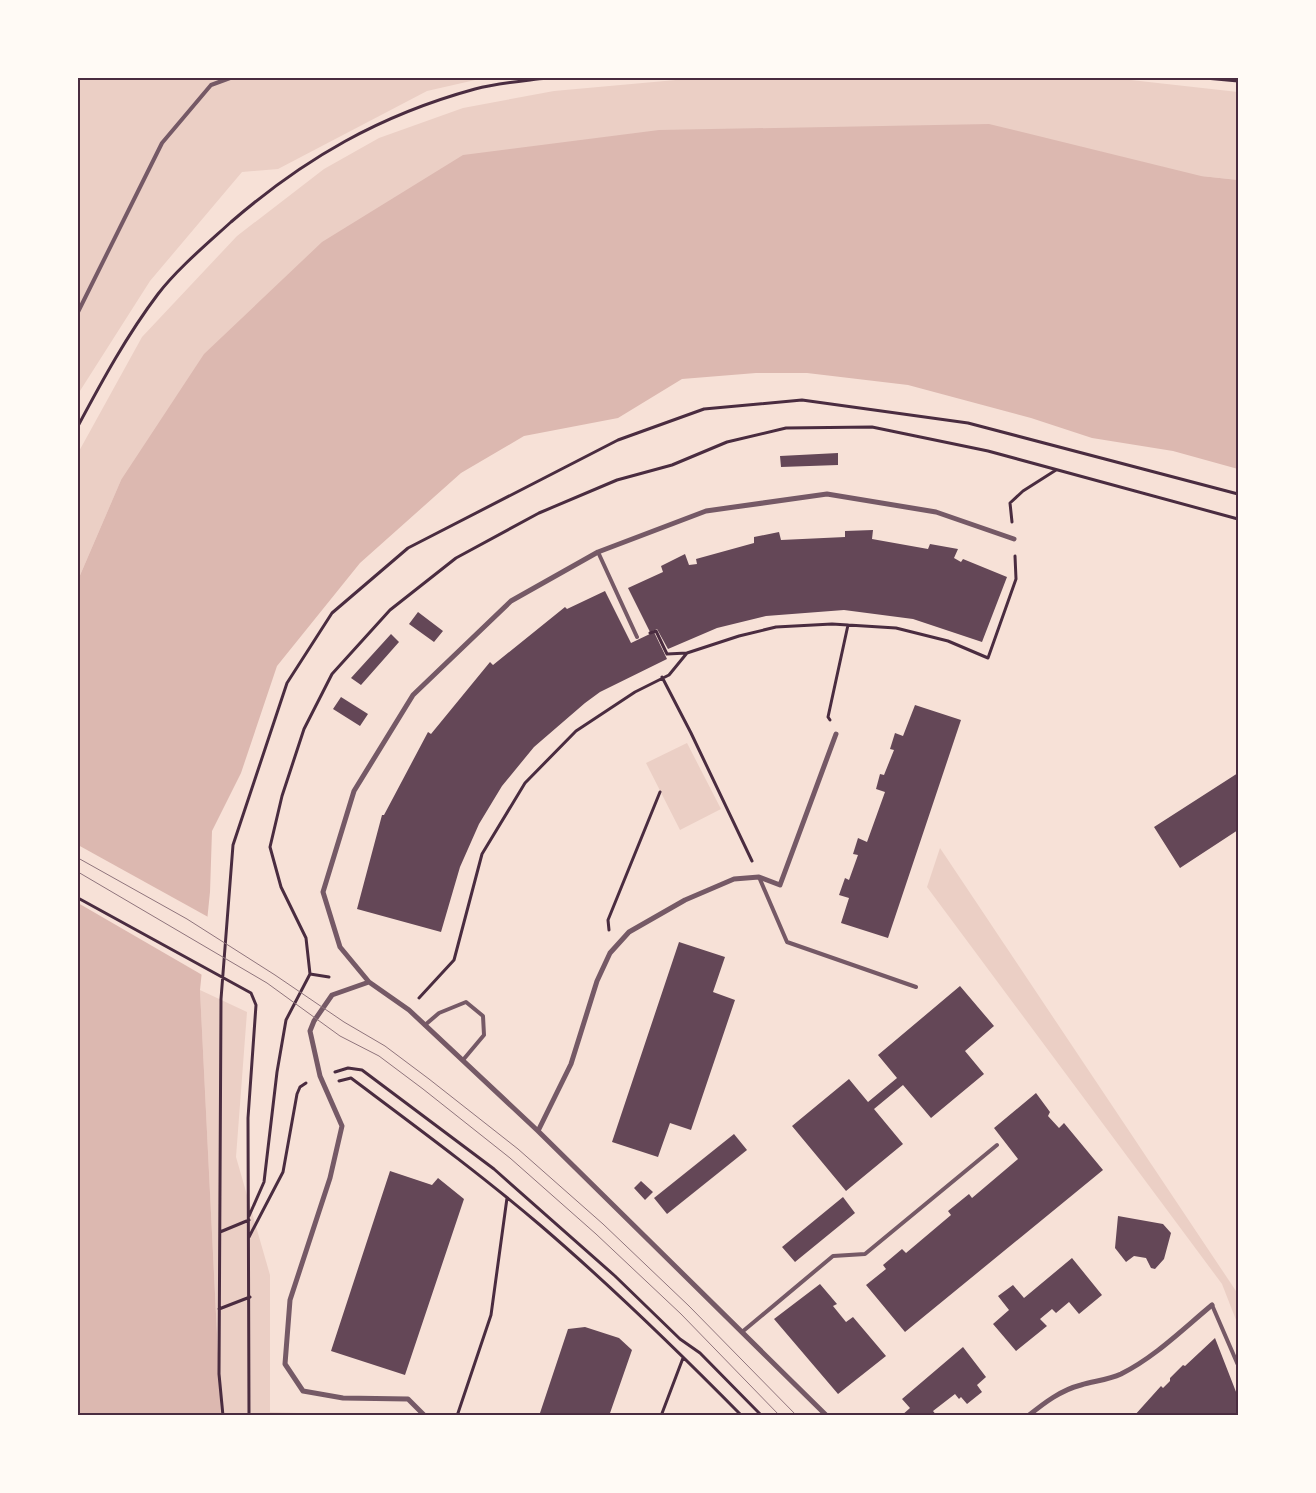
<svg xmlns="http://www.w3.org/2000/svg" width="1316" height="1493" font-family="Karla,sans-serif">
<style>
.green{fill:#ebcfc5}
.water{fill:#dcb8b0}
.pier{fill:#f7e1d7}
.building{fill:#644757}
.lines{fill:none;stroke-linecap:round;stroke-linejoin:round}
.path{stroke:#4a2c40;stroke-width:3}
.service{stroke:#755966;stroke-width:4}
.minor{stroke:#755966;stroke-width:5}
.tram{stroke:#8f747c;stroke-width:1}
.neatline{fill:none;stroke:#4a2c40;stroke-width:2}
</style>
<rect width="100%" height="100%" fill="#f7e1d7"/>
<path class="green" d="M 79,78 L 484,78 L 427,91 L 278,169 L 242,172 L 150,281 L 78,394 Z
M 698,78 L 1113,78 L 1238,92 L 1238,180 L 1201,176 L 121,480 L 78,580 L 78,453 L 142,337 L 237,236 L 324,169 L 379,138 L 463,108 L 554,91 Z
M 687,743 L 721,809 L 680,830 L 646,763 Z
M 940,848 L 1238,1294 L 1238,1325 L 1222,1284 L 927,887 Z
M 200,990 L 247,1012 L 236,1157 L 270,1275 L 270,1412 L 356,1415 L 221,1415 Z"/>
<path class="water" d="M 989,124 L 1201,176 L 1238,180 L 1238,469 L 1173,451 L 1092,438 L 1031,418 L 908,385 L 807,373 L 756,373 L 682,379 L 618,418 L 524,436 L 461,473 L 360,563 L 277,666 L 241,773 L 212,831 L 210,892 L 200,990 L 221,1415 L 78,1416 L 78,580 L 121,480 L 204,354 L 322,242 L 463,155 L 659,130 Z"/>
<path class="pier" d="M 78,845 L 210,918 L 204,976 L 78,903 Z"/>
<path class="building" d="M 838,453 L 838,465 L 781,467 L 780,456 Z
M 873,530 L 872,539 L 928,549 L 930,544 L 958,549 L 954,558 L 961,562 L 963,559 L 1007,577 L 982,642 L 913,619 L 844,610 L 766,616 L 717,628 L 668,649 L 657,629 L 650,632 L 628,588 L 663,572 L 661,566 L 685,554 L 689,565 L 697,564 L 696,559 L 754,543 L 754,537 L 779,532 L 781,540 L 845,537 L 845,531 Z
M 605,591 L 631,643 L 654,632 L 667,659 L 600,692 L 585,703 L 534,747 L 502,786 L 479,824 L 460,867 L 441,932 L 357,909 L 382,815 L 384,815 L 428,732 L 431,734 L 490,662 L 493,665 L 565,607 L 567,609 Z
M 418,612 L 443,631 L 434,642 L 409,624 Z
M 391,634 L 399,642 L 361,685 L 351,678 Z
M 341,697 L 368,714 L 360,726 L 333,709 Z
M 915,705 L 961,720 L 888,938 L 841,923 L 849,898 L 839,895 L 845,878 L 849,880 L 858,855 L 853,854 L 858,838 L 867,842 L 885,792 L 876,789 L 880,774 L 884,775 L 894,750 L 890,749 L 895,733 L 903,736 Z
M 1238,773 L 1238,830 L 1180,868 L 1154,827 Z
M 679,942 L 725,957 L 713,992 L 735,1000 L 691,1130 L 670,1123 L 658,1157 L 612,1142 Z
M 960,986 L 994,1026 L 965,1051 L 984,1074 L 931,1118 L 903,1085 L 874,1109 L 903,1144 L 846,1191 L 792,1126 L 849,1079 L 868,1102 L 897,1078 L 878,1055 Z
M 1036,1093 L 1050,1112 L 1048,1116 L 1059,1128 L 1064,1123 L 1103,1170 L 905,1332 L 866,1285 L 886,1269 L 883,1265 L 902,1249 L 906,1253 L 951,1215 L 948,1211 L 969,1194 L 972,1198 L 1018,1159 L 994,1128 Z
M 734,1134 L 747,1150 L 667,1214 L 654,1198 Z
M 390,1171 L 432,1185 L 438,1178 L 464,1199 L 405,1375 L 331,1351 Z
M 641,1181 L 653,1192 L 645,1200 L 634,1188 Z
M 843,1197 L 855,1213 L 795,1262 L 782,1247 Z
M 1118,1216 L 1163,1224 L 1171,1233 L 1164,1259 L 1155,1269 L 1151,1268 L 1146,1258 L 1134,1256 L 1126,1262 L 1115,1248 Z
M 1072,1258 L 1102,1295 L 1079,1314 L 1069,1302 L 1056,1313 L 1052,1309 L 1040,1319 L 1047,1326 L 1016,1351 L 993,1324 L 1009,1310 L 998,1296 L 1013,1285 L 1024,1298 Z
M 820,1284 L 837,1304 L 833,1306 L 846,1322 L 853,1317 L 886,1356 L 838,1394 L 774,1319 Z
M 585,1327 L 619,1338 L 632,1350 L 609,1416 L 539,1416 L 568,1329 Z
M 1215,1338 L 1238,1397 L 1238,1412 L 1235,1416 L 1134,1416 L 1161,1386 L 1163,1388 L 1170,1381 L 1170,1378 L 1183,1365 L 1185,1366 Z
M 963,1347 L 986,1377 L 977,1385 L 982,1392 L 967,1404 L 961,1397 L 959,1399 L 955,1394 L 933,1411 L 937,1416 L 901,1416 L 910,1408 L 902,1399 Z"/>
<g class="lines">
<path class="path" d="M 1205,78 L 1238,81
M 78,426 C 102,381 127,335 158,294 C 177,269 208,243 231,222 C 305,158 380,115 475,89 C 498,83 523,81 546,78
M 1012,522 L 1010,503 L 1023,491 L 1056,470
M 650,633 L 656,631 L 667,654 L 687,653
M 662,677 L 691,733 L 752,861
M 830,720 L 828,717 L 848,625
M 78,898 L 251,993 L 256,1005 L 248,1118 L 249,1416
M 609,930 L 608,920 L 660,792
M 310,974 L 329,977
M 419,998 L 454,960 L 482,854 L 525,783 L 576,731 L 635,692 L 669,675 L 687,653 L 739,636 L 776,627 L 832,624 L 896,628 L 948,641 L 988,658 L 1016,579 L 1015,556
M 335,1072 L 348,1068 L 362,1070 L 494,1169 L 615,1276 L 680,1339 L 700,1353 L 762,1416
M 339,1081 L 351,1078 C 415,1126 479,1173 540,1225 C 610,1285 677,1350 742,1416
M 249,1216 L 264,1182 L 277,1072 L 286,1020 L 310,974 L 306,938 L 281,887 L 270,847 L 282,796 L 304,729 L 332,674 L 390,610 L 456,558 L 539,513 L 617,480 L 672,465 L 727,442 L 786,428 L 872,427 L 988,451 L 1238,519
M 220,1232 L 249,1220
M 249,1237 L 283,1172 L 297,1094 L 300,1087 L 306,1083
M 219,1309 L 250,1297
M 223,1416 L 219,1374 L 221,999 L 233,845 L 287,683 L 332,613 L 408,548 L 618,440 L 704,409 L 802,400 L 968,423 L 1238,494
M 457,1416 L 491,1315 L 507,1198
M 661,1416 L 683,1358"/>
<path class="service" d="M 78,312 L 162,143 L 211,85 L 230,78
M 598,552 L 637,637
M 759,877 L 787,942 L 916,987
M 425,1025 L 439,1013 L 466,1002 L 483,1016 L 484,1035 L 463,1060
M 1212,1305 L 1238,1365
M 742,1332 L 833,1256 L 865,1254 L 997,1145"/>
<path class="minor" d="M 369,982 L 332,995 L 314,1021 L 310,1031 L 320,1076 L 342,1126 L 330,1178 L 290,1300 L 285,1364 L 303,1391 L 343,1398 L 408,1399 L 425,1416
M 538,1131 L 571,1064 L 597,981 L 610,953 L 629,932 L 685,900 L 734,879 L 759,877 L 780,885 L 836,734
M 827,1416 L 538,1131 L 409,1010 L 369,982 L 340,947 L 323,892 L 354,791 L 413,695 L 511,601 L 598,552 L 706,511 L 827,494 L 936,512 L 1014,539
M 1028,1416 C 1044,1403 1061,1390 1081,1385 C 1094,1381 1108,1380 1121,1374 C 1155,1357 1183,1329 1212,1305"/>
<path class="tram" d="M 78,858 L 187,919 L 275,975 L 344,1022 L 385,1046 L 429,1079 L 518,1149 L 603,1224 L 689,1306 L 797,1416
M 78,872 L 267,983 L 340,1036 L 379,1056 L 423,1089 L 510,1158 L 596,1234 L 681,1314 L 780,1416"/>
</g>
<rect width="1316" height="1493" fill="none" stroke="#fffaf5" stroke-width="158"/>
<rect x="79" y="79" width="1158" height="1335" class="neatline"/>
</svg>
